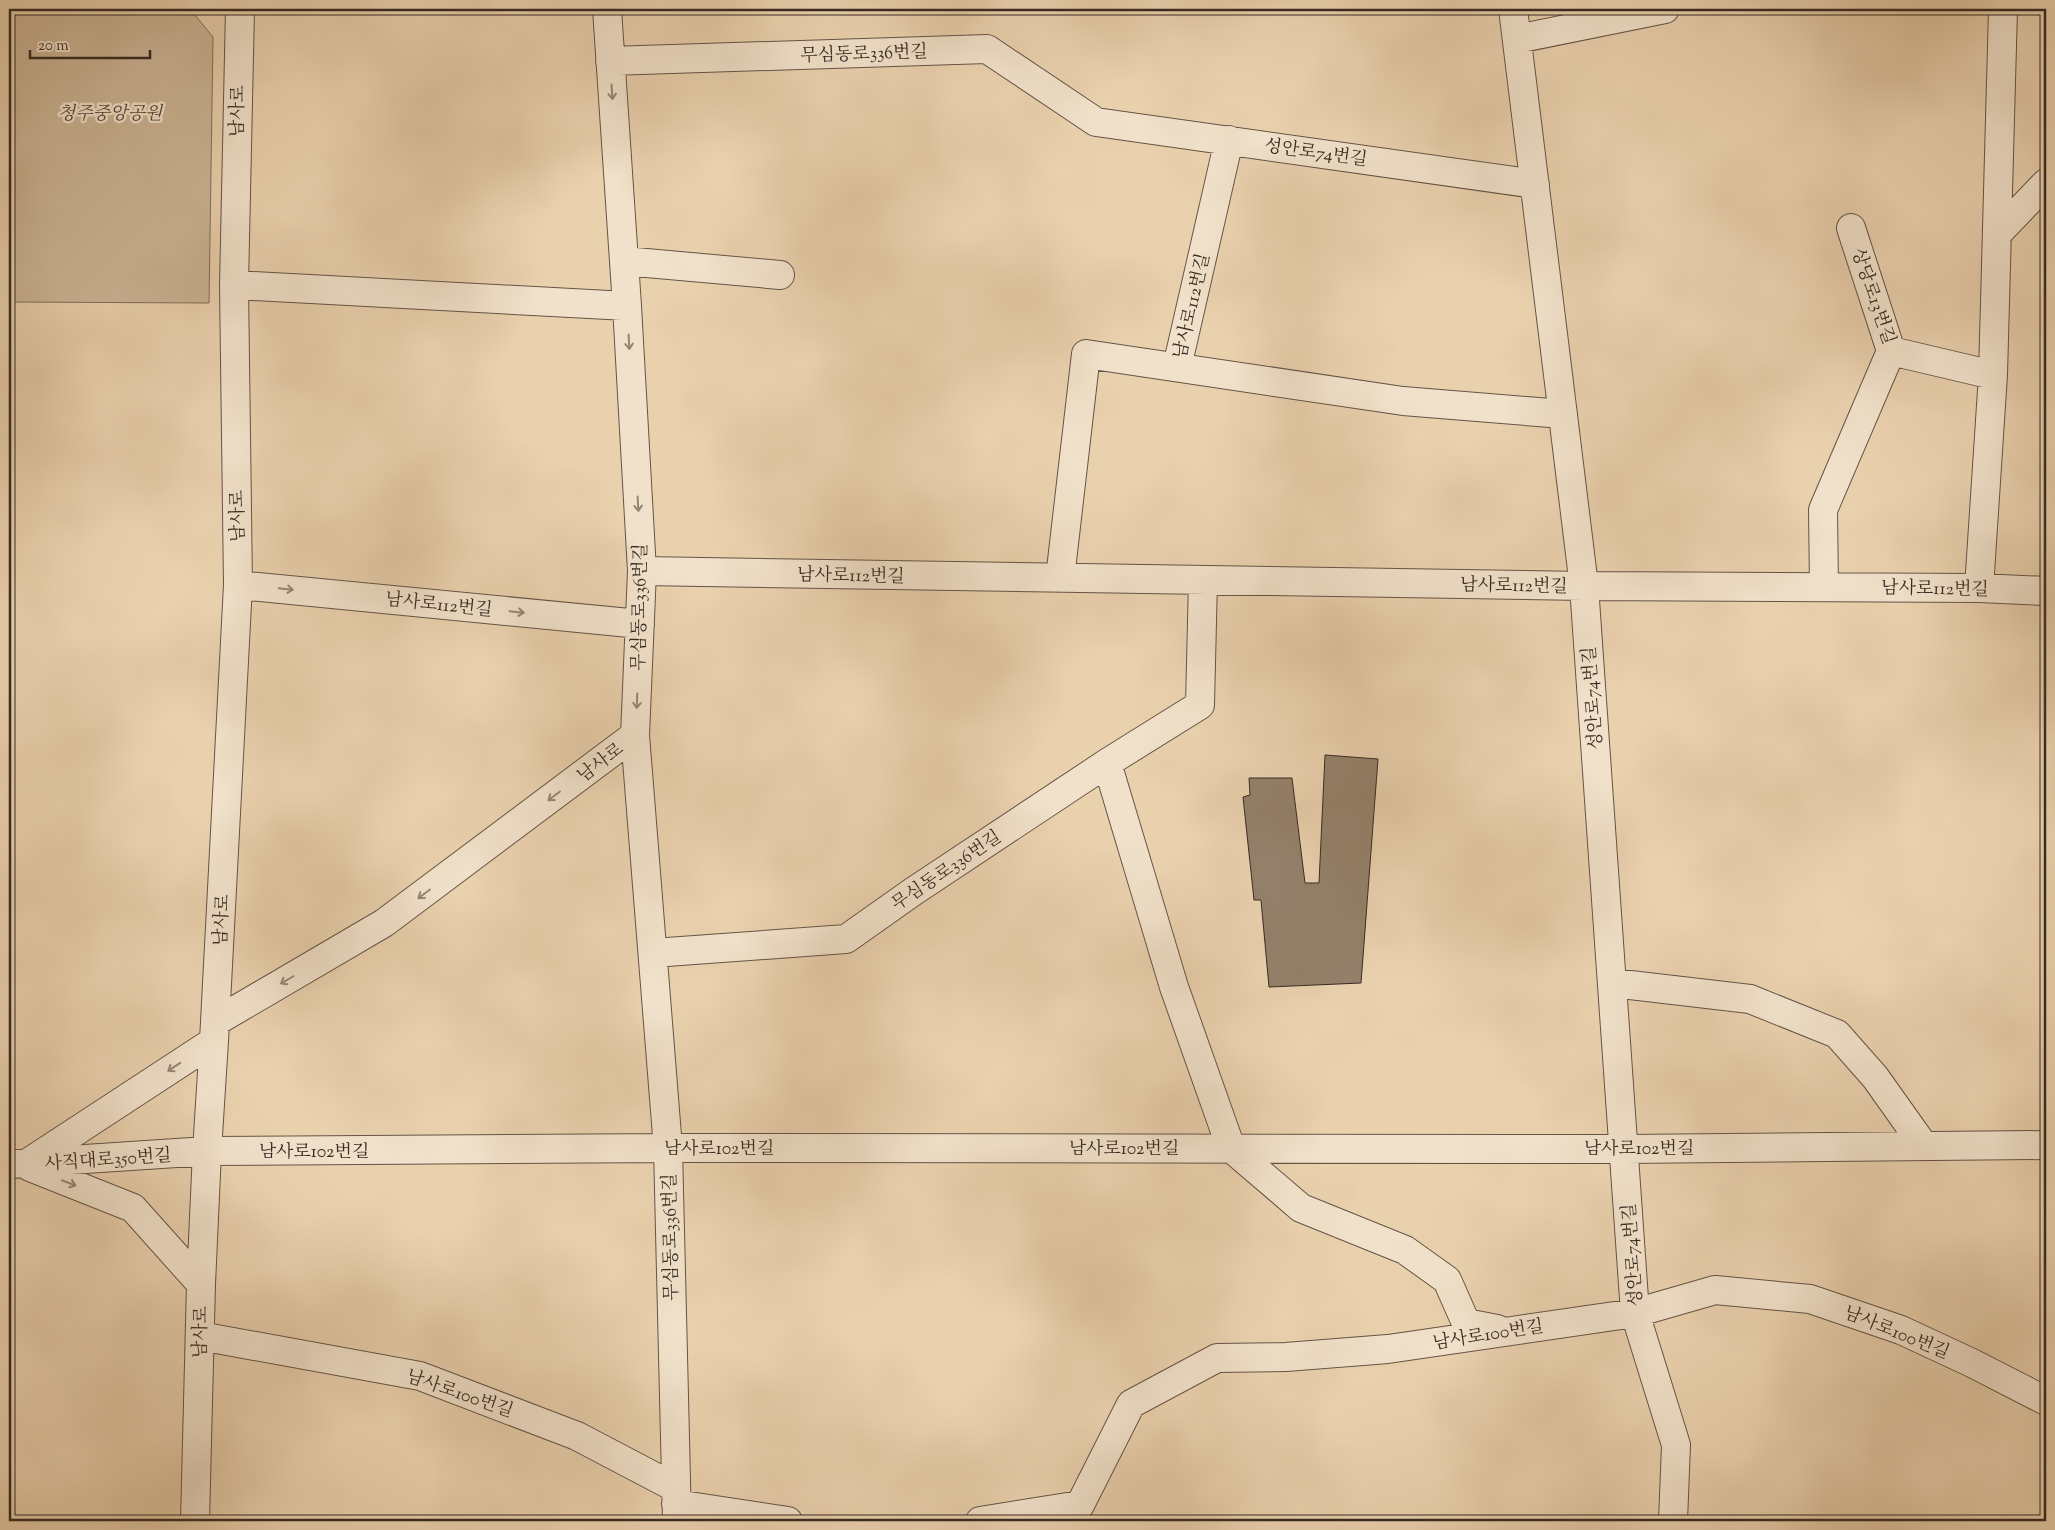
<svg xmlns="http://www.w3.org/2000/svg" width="2055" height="1530" font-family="'Sorts Mill Goudy','Noto Serif KR',serif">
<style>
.green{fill:#ccb596;stroke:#82705c}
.building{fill:#94816b;stroke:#372a23}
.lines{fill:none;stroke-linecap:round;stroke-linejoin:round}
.minor-casing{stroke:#645446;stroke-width:30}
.minor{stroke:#f1e1ca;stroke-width:28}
.oneway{stroke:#948676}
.labels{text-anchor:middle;stroke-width:5;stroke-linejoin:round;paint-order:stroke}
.street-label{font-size:18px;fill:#372a23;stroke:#f1e1ca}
.park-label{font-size:18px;font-style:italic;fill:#55463a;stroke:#f1e1ca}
</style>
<rect width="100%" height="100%" fill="#ead1ae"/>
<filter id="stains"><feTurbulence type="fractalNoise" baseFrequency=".004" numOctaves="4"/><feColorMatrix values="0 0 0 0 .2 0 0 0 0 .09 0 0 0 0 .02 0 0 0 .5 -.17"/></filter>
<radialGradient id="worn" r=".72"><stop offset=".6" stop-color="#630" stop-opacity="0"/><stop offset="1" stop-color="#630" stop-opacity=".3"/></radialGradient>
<path class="green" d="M 9,9 L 190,9 L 213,37 L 209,303 L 9,302 Z"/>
<path class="building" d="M 1325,755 L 1378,759 L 1361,983 L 1269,987 L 1261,900 L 1254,900 L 1243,797 L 1250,795 L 1249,778 L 1292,778 L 1305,883 L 1319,883 Z"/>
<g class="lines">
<g class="minor-casing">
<path id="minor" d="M 607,9 L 627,306 L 642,571 L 635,735 L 668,1148 L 677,1521
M 1513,9 L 1584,586 L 1635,1313 L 1676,1445 L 1673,1521
M 1517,39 L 1665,9
M 610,61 L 987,49 L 1096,122 L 1535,184
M 1851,228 L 1891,351
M 1997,234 L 2046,183
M 624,261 L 780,275
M 234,285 L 627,306
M 1891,351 L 1993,375
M 1177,367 L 1229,140
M 642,571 L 1584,586 L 1979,588 L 2046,591
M 1060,578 L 1086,354 L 1403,401 L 1563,414
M 238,585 L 640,624
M 1824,587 L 1823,510 L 1891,351
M 1979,588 L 1993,375 L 2003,9
M 1107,763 L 1174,987 L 1231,1148 L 1301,1208 L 1405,1250 L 1447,1280 L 1466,1323 L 1497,1329
M 653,953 L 846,939 L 914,891 L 1107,763 L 1200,705 L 1203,580
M 1613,983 L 1750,999 L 1837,1034 L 1875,1077 L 1924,1146
M 215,1022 L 384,923 L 635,735
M 9,1164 L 207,1151 L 668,1148 L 1625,1149 L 2046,1145
M 26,1164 L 214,1041
M 30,1167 L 133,1208 L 201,1284
M 200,1336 L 420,1376 L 577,1436 L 676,1488
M 676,1504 L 788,1521
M 195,1521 L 201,1284 L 207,1151 L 214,1041 L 238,585 L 234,285 L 240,9
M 980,1521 L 1080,1505 L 1131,1404 L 1217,1358 L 1286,1357 L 1388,1349 L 1635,1313 L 1715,1290 L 1810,1299 L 1901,1330 L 1972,1363 L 2046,1401"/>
</g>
<use href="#minor" class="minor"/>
</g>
<defs><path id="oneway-shaft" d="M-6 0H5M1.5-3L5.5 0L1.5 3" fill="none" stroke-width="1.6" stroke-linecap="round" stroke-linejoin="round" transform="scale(1.25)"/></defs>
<g class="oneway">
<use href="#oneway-shaft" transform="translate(612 92) rotate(86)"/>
<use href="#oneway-shaft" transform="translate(629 342) rotate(87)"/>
<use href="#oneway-shaft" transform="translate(638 504) rotate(87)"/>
<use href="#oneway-shaft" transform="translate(286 589) rotate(6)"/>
<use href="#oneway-shaft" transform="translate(517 612) rotate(6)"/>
<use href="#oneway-shaft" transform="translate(637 701) rotate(92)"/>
<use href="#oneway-shaft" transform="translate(554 796) rotate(143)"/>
<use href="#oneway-shaft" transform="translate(424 894) rotate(143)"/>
<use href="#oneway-shaft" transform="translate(287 980) rotate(150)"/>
<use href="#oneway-shaft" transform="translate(174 1067) rotate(147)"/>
<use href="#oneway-shaft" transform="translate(69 1183) rotate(21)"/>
</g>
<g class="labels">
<g class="street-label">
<text transform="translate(864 53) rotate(-2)" y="6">무심동로336번길</text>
<text transform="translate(237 111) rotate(-89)" y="6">남사로</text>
<text transform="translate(1316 152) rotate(8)" y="6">성안로74번길</text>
<text transform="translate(1874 296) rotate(71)" y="6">상당로13번길</text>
<text transform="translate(1191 306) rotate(-77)" y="6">남사로112번길</text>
<text transform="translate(237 516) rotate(-91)" y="6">남사로</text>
<text transform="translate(851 575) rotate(1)" y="6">남사로112번길</text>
<text transform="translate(1514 585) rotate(1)" y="6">남사로112번길</text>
<text transform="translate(1935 588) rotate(1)" y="6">남사로112번길</text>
<text transform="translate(439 604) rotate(6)" y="6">남사로112번길</text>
<text transform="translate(639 607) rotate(-89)" y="6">무심동로336번길</text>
<text transform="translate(1592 698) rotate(-94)" y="6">성안로74번길</text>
<text transform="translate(600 762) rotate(-37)" y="6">남사로</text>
<text transform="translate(946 870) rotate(-34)" y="6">무심동로336번길</text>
<text transform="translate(221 920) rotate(-87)" y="6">남사로</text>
<text x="719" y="1154">남사로102번길</text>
<text x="1124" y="1154">남사로102번길</text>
<text x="1639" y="1154">남사로102번길</text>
<text x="314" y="1157">남사로102번길</text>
<text transform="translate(108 1159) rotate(-4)" y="6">사직대로350번길</text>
<text transform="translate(670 1237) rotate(-91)" y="6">무심동로336번길</text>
<text transform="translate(1632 1255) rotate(-94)" y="6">성안로74번길</text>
<text transform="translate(200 1332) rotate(-89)" y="6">남사로</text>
<text transform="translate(1897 1332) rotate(22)" y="6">남사로100번길</text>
<text transform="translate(1488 1334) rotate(-9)" y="6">남사로100번길</text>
<text transform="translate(460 1393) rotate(19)" y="6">남사로100번길</text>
</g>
<g class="park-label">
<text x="110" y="119">청주중앙공원</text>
</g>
</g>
<rect width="2055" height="1530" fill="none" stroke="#ead1ae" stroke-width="30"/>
<rect x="10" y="10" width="2035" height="1510" fill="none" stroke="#372a23" stroke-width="2.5"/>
<rect x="15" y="15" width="2025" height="1500" fill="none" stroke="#372a23"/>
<path d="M30 50v8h120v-8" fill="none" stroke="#372a23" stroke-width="2.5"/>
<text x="38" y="50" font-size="15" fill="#372a23" stroke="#f1e1ca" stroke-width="4" paint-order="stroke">20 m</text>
<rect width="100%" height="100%" filter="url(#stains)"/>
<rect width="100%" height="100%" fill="url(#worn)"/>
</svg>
